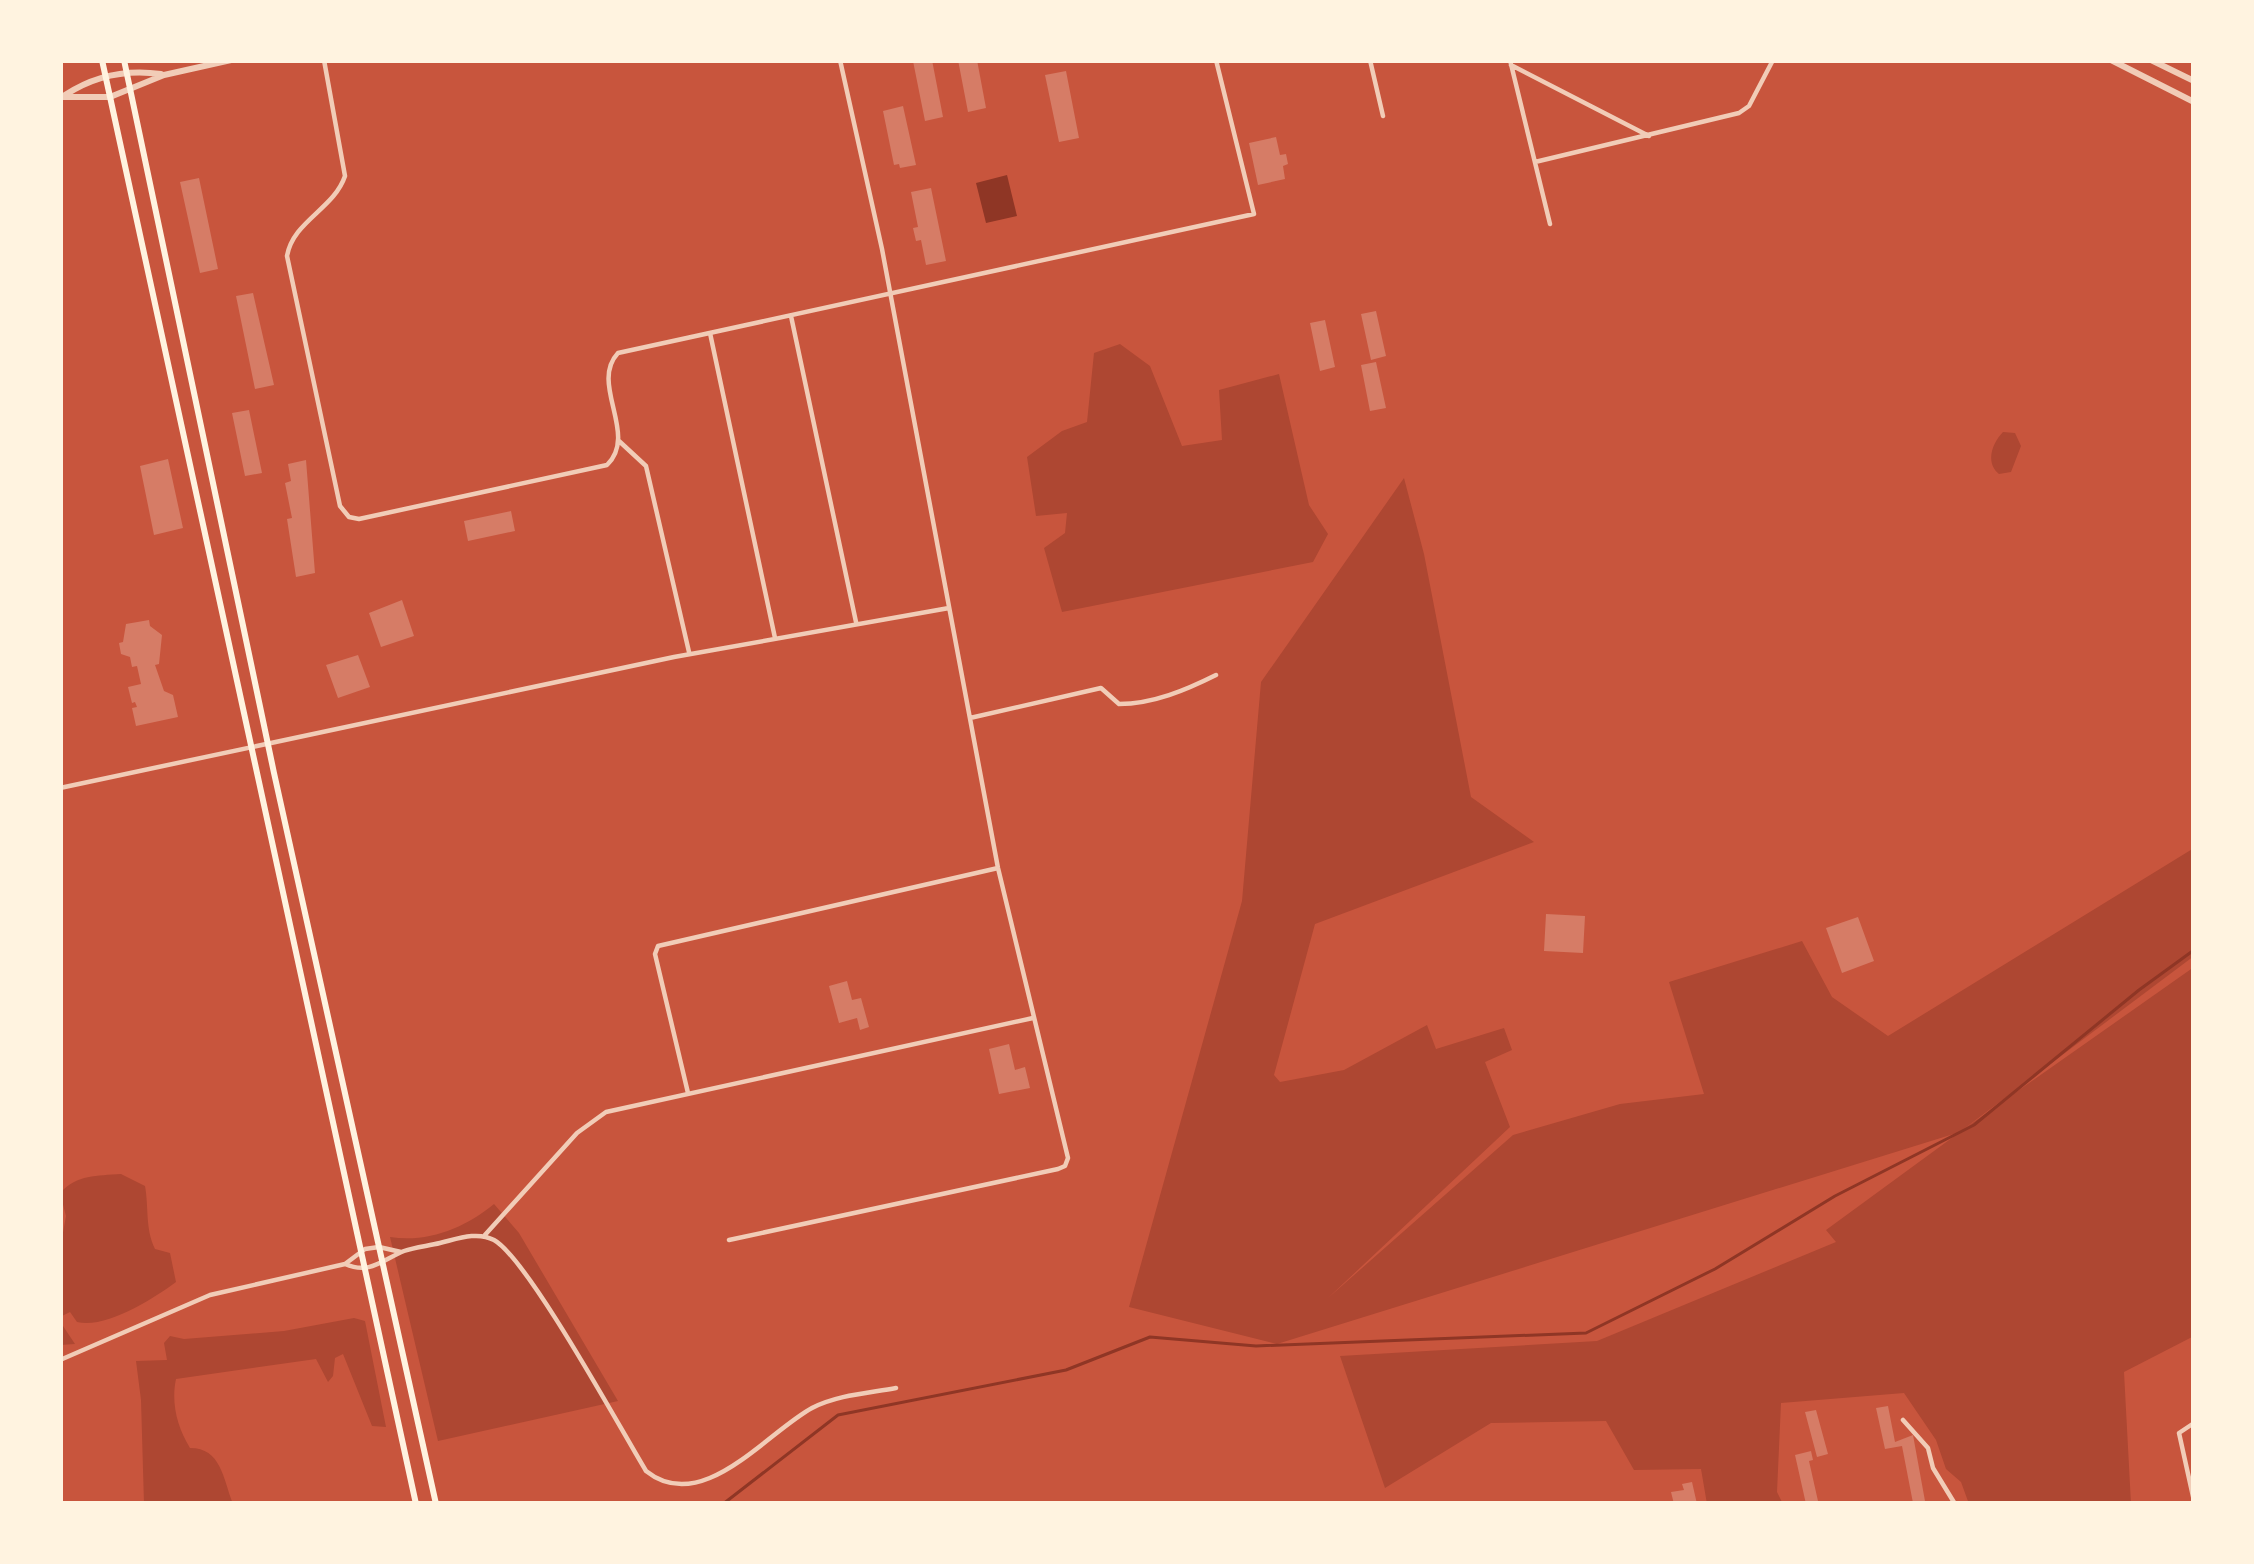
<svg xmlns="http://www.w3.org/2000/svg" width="2254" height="1564" font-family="'Noto Sans',sans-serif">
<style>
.green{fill:#ae4732}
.water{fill:#8f3625}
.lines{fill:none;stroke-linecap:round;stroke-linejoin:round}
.stream{stroke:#8f3625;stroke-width:3}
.building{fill:#d67c66}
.minor{stroke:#f1ccb7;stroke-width:4.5}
.tertiary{stroke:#f1ccb7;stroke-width:6}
.secondary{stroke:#fff3e0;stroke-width:6}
</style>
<rect width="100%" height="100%" fill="#c8553d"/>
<path class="green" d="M 1120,344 L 1150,366 L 1182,446 L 1222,440 L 1219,390 L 1279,374 L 1309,505 L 1328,534 L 1313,562 L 1062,612 L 1044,548 L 1065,533 L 1067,513 L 1036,516 L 1027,457 L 1062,431 L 1087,422 L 1094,353 Z
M 2003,432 L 2015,433 L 2021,446 L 2011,472 L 1999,474 C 1985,463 1992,443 2003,432 Z
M 1404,478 L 1424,554 L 1471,797 L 1534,842 L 1315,924 L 1274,1075 L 1280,1082 L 1344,1070 L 1427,1025 L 1436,1049 L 1504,1028 L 1512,1050 L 1485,1062 L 1510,1127 L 1328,1298 L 1513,1135 L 1620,1104 L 1704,1094 L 1669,982 L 1802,941 L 1832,997 L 1888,1036 L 2194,848 L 2194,956 L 1961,1131 L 2194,967 L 2194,1336 L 2124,1372 L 2131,1504 L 1969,1504 L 1961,1482 L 1946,1469 L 1936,1440 L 1904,1393 L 1781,1403 L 1777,1492 L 1783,1504 L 1707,1504 L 1701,1469 L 1634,1470 L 1606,1421 L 1491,1423 L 1385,1488 L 1340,1356 L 1597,1341 L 1836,1242 L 1826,1230 L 1960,1132 L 1277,1344 L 1129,1307 L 1242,901 L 1261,682 Z
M 121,1174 L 145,1186 C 149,1208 145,1228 155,1249 L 170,1253 L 176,1282 C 153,1299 106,1329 77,1322 L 70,1312 L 62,1316 L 63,1326 L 75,1344 L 60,1345 L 60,1249 L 66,1216 L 60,1193 C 78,1174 96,1176 121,1174 Z
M 494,1204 L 519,1233 L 618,1401 L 438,1441 L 390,1237 C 428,1243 465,1228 494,1204 Z
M 354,1318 L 365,1321 L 386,1427 L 372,1426 L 343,1354 L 335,1358 L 333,1376 L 328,1382 L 316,1359 L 176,1379 C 171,1403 177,1427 190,1448 C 221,1448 223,1478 233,1504 L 144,1504 L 141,1400 L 136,1361 L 167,1360 L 164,1343 L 170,1336 L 184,1339 L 284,1331 Z"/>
<path class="water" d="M 1007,175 L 1017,216 L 986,223 L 976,183 Z"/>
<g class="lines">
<path class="stream" d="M 723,1504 L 838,1415 L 1066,1370 L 1150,1337 L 1256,1346 L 1586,1333 L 1715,1269 L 1835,1196 L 1974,1125 L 2139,990 L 2194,950"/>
</g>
<path class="building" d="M 932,60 L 943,117 L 925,121 L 913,61 Z
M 958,60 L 977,60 L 986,108 L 968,112 Z
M 1066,71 L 1079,138 L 1059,142 L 1045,75 Z
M 903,106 L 916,165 L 900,168 L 899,164 L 894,165 L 883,111 Z
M 1276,137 L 1280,155 L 1286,154 L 1288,164 L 1283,166 L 1285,179 L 1258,185 L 1249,143 Z
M 199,178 L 218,269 L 200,273 L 180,182 Z
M 931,188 L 946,261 L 926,265 L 921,240 L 916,241 L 913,228 L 918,227 L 911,192 Z
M 253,293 L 274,385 L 255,389 L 236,296 Z
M 1376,311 L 1386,356 L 1371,360 L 1361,314 Z
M 1325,320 L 1335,367 L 1320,371 L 1310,323 Z
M 1376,362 L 1386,408 L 1370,411 L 1361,365 Z
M 249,410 L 262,473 L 245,476 L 232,413 Z
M 168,459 L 183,528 L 154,535 L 140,466 Z
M 306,460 L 315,573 L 296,577 L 287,519 L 292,518 L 285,483 L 291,481 L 288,464 Z
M 511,511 L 515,531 L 468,541 L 464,521 Z
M 402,600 L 414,636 L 381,647 L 369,613 Z
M 149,620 L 150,626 L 162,635 L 159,664 L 155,665 L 164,691 L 173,695 L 178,717 L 136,726 L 132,708 L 137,707 L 135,702 L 132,703 L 128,687 L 141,684 L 137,666 L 132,667 L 130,657 L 121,654 L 119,643 L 123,642 L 126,624 Z
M 358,655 L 370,687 L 338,698 L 326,665 Z
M 1546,914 L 1585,916 L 1583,953 L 1544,951 Z
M 1858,917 L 1874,961 L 1842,973 L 1826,928 Z
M 847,981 L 852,1000 L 861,998 L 869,1027 L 860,1030 L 857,1018 L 839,1023 L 829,986 Z
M 1009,1044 L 1015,1070 L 1025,1067 L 1030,1088 L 999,1094 L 989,1049 Z
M 1888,1406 L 1895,1442 L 1913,1435 L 1925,1501 L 1913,1503 L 1902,1446 L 1885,1449 L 1876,1408 Z
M 1816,1410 L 1828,1454 L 1817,1457 L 1805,1412 Z
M 1811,1451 L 1813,1460 L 1809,1461 L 1818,1501 L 1806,1504 L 1795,1455 Z
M 1692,1482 L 1697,1504 L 1674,1504 L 1671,1492 L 1684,1490 L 1682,1484 Z"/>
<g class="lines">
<path class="minor" d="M 324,60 L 345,176 C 334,209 293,221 287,256 L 340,506 L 349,517 L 359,519 L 607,465 C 639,434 589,384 618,353 L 1254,214 L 1216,60
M 1370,60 L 1383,116
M 1510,60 L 1550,224
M 1511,65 L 1649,136
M 1535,162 L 1739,113 L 1749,106 L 1773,60
M 791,316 L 856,622
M 710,333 L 775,638
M 619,441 L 646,466 L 689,652
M 60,508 L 60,521
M 970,718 L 1101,688 L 1119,704 C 1153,704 1186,690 1216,675
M 60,788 L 674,657 L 949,608
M 688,1093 L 655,954 L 658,946 L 998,868
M 484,1236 L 577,1133 L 606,1112 L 1033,1018
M 729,1240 L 1058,1169 L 1065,1166 L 1068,1158 L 998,868 L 882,249 L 840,60
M 345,1264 C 370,1275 382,1260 404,1251 C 415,1247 428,1246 440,1243 C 457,1239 477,1231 494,1240 C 528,1259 620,1428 646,1471 C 702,1516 766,1433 812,1408 C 837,1395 869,1393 896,1388
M 60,1360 L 210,1295 L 345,1264 L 365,1249 L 379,1247 L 401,1252
M 1903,1420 L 1928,1448 L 1933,1468 L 1955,1504
M 2194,1423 L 2179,1433 L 2194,1501"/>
<path class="tertiary" d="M 2111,60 L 2194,102
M 2151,60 L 2194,81
M 65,95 C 94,76 126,69 161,74
M 60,97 L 110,97 L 164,75 L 231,60"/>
<path class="secondary" d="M 102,60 L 416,1504
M 124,60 L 274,773 L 436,1504"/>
</g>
<rect width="2254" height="1564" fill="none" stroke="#fff3e0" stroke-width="126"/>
</svg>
